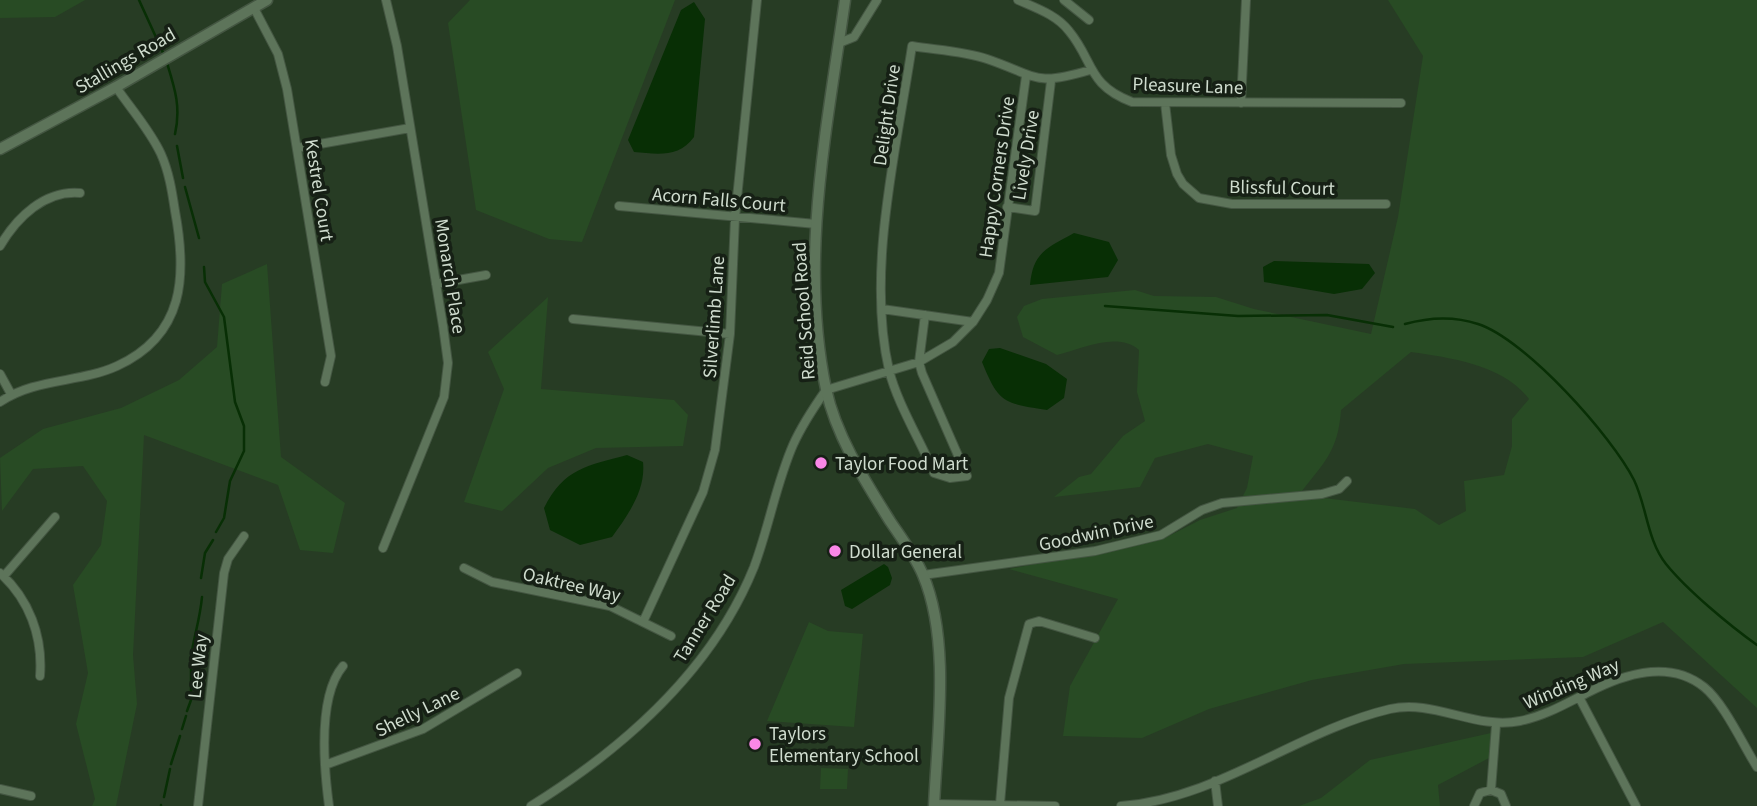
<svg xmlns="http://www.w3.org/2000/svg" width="1757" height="806" font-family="'Source Sans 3',sans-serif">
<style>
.green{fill:#284b24;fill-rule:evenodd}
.water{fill:#082f05}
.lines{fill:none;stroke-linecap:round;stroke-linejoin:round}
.stream{stroke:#082f05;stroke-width:2.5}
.street-casing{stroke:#445642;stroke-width:10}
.secondary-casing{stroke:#445642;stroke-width:13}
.street{stroke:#5d745a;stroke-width:8}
.secondary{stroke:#5d745a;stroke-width:10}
.poi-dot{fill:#fa87e7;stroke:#162015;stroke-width:2.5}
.labels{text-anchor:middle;stroke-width:7;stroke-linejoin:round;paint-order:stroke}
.street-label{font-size:19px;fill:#cfdcce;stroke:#162015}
.poi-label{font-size:19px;fill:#cfdcce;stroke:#162015;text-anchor:start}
</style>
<rect width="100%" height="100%" fill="#273c24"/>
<path class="green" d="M 0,0 L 85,0 L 55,17 L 0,18 Z
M 470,0 L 675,0 L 582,242 L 549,239 L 476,210 L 448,23 Z
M 1388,0 L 1757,0 L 1757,708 L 1663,622 L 1583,657 L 1404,664 L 1312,680 L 1209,709 L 1142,738 L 1063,736 L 1070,686 L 1118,599 L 1009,569 L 1163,539 L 1200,520 L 1237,508 L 1247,488 L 1253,456 L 1208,444 L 1155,458 L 1140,487 L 1054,497 L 1079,477 L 1091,474 L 1123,436 L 1145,421 L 1137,392 L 1139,350 C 1118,331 1081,349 1057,355 L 1023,337 L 1017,317 L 1024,306 L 1042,299 L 1135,290 L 1154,296 L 1216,297 L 1254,309 L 1371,334 L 1398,217 L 1423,56 ZM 1411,352 C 1452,358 1503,365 1529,399 L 1512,419 L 1512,446 L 1504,475 L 1464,481 L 1466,511 L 1439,525 L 1415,509 L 1299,495 C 1323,463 1338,453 1341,410 Z
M 267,264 L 281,457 L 345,503 L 333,553 L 300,550 L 278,485 L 144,435 L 133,655 L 137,704 L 116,806 L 92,806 L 95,799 L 76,724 L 88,673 L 73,585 L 101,545 L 107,501 L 83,466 L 33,469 L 2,511 L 0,458 L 43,429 L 121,408 L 179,380 L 217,347 L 222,284 Z
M 548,297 L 541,389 L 674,400 L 688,415 L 683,446 L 596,448 L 548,468 L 502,511 L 464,502 L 504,389 L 488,352 Z
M 809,622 L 828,631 L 863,634 L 854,727 L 767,721 Z
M 1491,733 L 1489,758 L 1438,785 L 1440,806 L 1299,806 L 1321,798 L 1370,760 Z
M 821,768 L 848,769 L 847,789 L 820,789 Z"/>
<path class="water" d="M 694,2 L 705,19 L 694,137 C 679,158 657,154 634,152 L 628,140 L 681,10 Z
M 1074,233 L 1109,242 L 1118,260 L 1108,277 L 1030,285 C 1033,252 1047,248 1074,233 Z
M 1274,261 L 1369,264 L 1375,273 L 1362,289 L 1334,294 L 1264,282 L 1263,267 Z
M 1000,348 L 1046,364 L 1067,379 L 1064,398 L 1047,410 C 1004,403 999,404 982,362 L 989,349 Z
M 627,455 L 643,462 C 646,490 628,515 612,537 L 580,545 L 550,530 L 544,508 C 564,468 587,466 627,455 Z
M 884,564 L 888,567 L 892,578 L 890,585 L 852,609 L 845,606 L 841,590 Z"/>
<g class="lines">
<path class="stream" d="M 139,0 L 165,57
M 167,63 C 175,89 181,107 175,134
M 177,146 L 183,178
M 185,187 L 199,238
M 204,267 L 205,282 L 224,317 L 235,402 L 244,426 L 244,451 L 230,481 L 224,518 L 216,532
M 1105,306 L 1238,316 L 1327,315 L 1393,327
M 1405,324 C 1430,317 1454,316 1478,324 C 1525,339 1612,436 1634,480 C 1647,507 1647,540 1666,564 C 1687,590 1729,625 1757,645
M 201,578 L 205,553 L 213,540
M 191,657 C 194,636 200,619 202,597
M 187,711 L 191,700 L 191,664
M 182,729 L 186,716
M 171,764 L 180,736
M 164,797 L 170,769
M 161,806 L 161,805"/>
<g class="street-casing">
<path id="street" d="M 1018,0 C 1036,8 1057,15 1069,31 C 1094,61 1087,85 1132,102 L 1401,103
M 1064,0 L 1089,20
M 254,8 L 278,54 L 287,89 L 331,356 L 325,382
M 839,43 L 854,37 L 877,0
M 1165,103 L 1171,155 L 1177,174 L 1183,184 L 1199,198 L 1232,204 L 1386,204
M 1241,103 L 1246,0
M 297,148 L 410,128
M 619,206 L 816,224
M 1007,207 L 1035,211 L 1051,81
M 0,246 C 17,217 45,190 80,193
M 436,284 L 486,275
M 882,309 L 973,322
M 925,315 L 919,362 L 922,373 L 967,476 L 950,478 L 934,473 C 921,442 897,403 889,370 C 866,270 897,147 912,46 C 936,50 964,51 987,59 C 1037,76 1034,87 1090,70
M 573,319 L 730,334
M 0,374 L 11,394
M 0,402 C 35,378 80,383 117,366 C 185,335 187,275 175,211 C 172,191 169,172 161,154 C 150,130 131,109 116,87
M 383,548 L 444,397 L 448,363 L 443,326 L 397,46 L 386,0
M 464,568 L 492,582 L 610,606 L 671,636
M 0,573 C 29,599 43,636 40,676
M 923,575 L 1095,551 L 1161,535 L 1202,510 L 1222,503 L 1322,494 L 1339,489 L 1347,481
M 4,576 L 55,517
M 643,622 L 703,492 L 715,450 L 730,334 L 735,218 L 757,0
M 1579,697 L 1636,806
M 325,765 L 423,729 L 517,673
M 1215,781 L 1218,806
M 0,789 L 31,796
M 1491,790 L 1496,725
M 934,804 L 1055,806
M 1000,804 L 1009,698 L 1029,624 L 1039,621 L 1095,638
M 198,806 L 224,573 L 228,559 L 244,536
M 329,806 C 324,768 317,697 343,666
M 531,806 C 624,748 712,671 754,567 C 769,527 776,484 793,445 C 802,425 814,407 826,390 L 919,362 L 953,342 L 973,322 L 987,300 L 999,273 L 1026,76
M 1121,806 C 1218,799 1297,731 1390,709 C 1434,699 1475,730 1520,721 C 1545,716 1567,703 1589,692 C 1624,674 1669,659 1704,687 C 1724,703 1743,745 1757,767
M 1474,806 L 1480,793 L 1491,790 L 1501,794 L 1506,806"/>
</g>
<g class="secondary-casing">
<path id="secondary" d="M 845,0 C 827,127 799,261 826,389 C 836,436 865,481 890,521 C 902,539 915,556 923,575 C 951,641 937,736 934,806
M 0,149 L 116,87 L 267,0"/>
</g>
<use href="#street" class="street"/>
<use href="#secondary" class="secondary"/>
</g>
<g class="poi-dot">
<circle cx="821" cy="463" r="7"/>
<circle cx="835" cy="551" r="7"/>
<circle cx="755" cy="744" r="7"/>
</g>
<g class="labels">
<g class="street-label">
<text transform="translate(125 60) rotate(-30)" y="7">Stallings Road</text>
<text transform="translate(1188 85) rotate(2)" y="7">Pleasure Lane</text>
<text transform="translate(886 115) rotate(-82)" y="7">Delight Drive</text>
<text transform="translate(1025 155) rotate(-81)" y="7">Lively Drive</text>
<text transform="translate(996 177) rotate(-82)" y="7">Happy Corners Drive</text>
<text transform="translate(1282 187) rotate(1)" y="7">Blissful Court</text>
<text transform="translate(320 190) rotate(81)" y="7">Kestrel Court</text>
<text transform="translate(719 199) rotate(5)" y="7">Acorn Falls Court</text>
<text transform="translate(451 276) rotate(81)" y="7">Monarch Place</text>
<text transform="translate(803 311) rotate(-94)" y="7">Reid School Road</text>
<text transform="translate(713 317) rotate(-86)" y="7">Silverlimb Lane</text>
<text transform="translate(1096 532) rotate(-12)" y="7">Goodwin Drive</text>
<text transform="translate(572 584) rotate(13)" y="7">Oaktree Way</text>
<text transform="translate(704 618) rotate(-58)" y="7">Tanner Road</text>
<text transform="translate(197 666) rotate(-84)" y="7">Lee Way</text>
<text transform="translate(1571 683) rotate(-23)" y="7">Winding Way</text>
<text transform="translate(417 711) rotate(-26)" y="7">Shelly Lane</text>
</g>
<g class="poi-label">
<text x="835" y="470">Taylor Food Mart</text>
<text x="849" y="558">Dollar General</text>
<text x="769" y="740">Taylors<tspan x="769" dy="22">Elementary School</tspan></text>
</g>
</g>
</svg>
